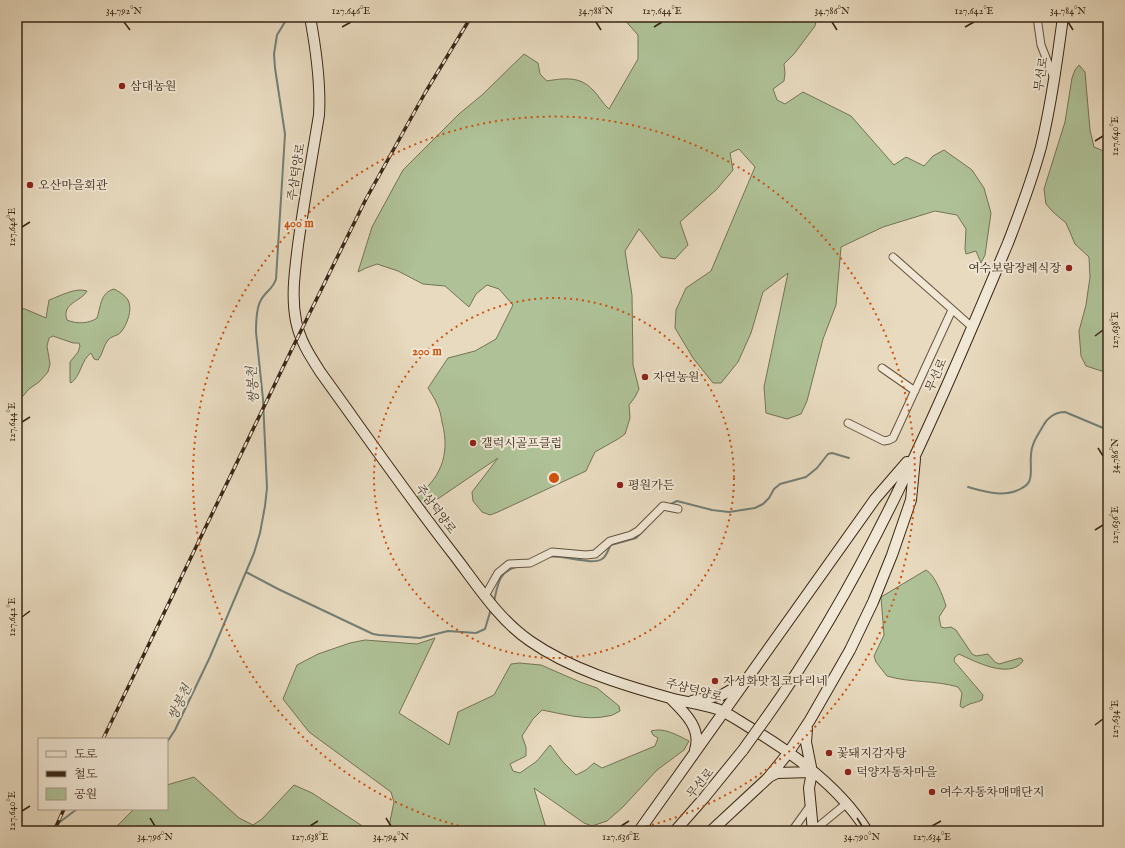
<svg xmlns="http://www.w3.org/2000/svg" width="1125" height="848" font-family="'IM FELL English','Noto Serif KR',serif">
<style>
.green{fill:#afc197;stroke:#747456}
.lines{fill:none;stroke-linecap:round;stroke-linejoin:round}
.stream{stroke:#727f77;stroke-width:2}
.street-casing{stroke:#665440;stroke-width:9}
.secondary-casing{stroke:#3a2716;stroke-width:12}
.street{stroke:#f0e7d5;stroke-width:7}
.secondary{stroke:#f0e7d5;stroke-width:10}
.rail-casing{stroke:#3a2716;stroke-width:3.5}
.rail{stroke:#f0e7d5;stroke-width:2;stroke-dasharray:6;stroke-linecap:butt}
.secondary-bridge-casing{stroke:#3a2716;stroke-width:12;stroke-linecap:butt}
.secondary-bridge{stroke:#f0e7d5;stroke-width:10}
.ticks{fill:none;stroke:#3a2716;stroke-width:1.5}
.ring{fill:none;stroke:#ce520e;stroke-width:2;stroke-dasharray:2 4}
.poi-dot{fill:#8f2418;stroke:#f0e7d5;stroke-width:1.5}
.labels{text-anchor:middle;stroke-width:4;stroke-linejoin:round;paint-order:stroke}
.street-label{font-size:12px;fill:#3a2716;stroke:#f0e7d5}
.poi-label{font-size:12px;fill:#3a2716;stroke:#f0e7d5;text-anchor:start}
.water-label{font-size:13px;font-style:italic;fill:#524c3e;stroke:#f0e7d5}
.centre{fill:#ce520e;stroke:#f0e7d5;stroke-width:2}
.ring-label{font-size:12px;text-anchor:middle;font-weight:bold;fill:#ce520e;stroke:#f0e7d5;stroke-width:4;stroke-linejoin:round;paint-order:stroke}
.neatline{fill:none;stroke:#3a2716;stroke-width:1.5}
.ticks-label{font-size:10px;text-anchor:middle;fill:#3a2716}
</style>
<rect width="100%" height="100%" fill="#e8dabf"/>
<filter id="stains"><feTurbulence type="fractalNoise" baseFrequency=".005" numOctaves="4"/><feColorMatrix values="0 0 0 0 .2 0 0 0 0 .09 0 0 0 0 .02 0 0 0 .5 -.17"/></filter>
<radialGradient id="worn" r=".72"><stop offset=".6" stop-color="#630" stop-opacity="0"/><stop offset="1" stop-color="#630" stop-opacity=".3"/></radialGradient>
<path class="green" d="M 622,17 L 817,17 L 815,26 L 794,54 L 784,64 L 785,73 L 784,81 L 773,89 L 777,100 L 785,104 L 803,92 L 851,116 L 894,165 L 906,157 L 924,166 L 933,156 L 944,150 L 972,170 L 984,188 L 991,213 L 985,255 L 981,263 L 976,251 L 966,254 L 965,249 L 966,229 L 957,215 L 935,211 L 883,227 L 841,247 L 836,305 L 823,339 L 807,401 L 801,414 L 787,419 L 766,413 L 764,387 L 788,273 L 763,292 L 751,333 L 738,362 L 721,383 L 713,383 L 693,358 L 675,328 L 676,310 L 686,288 L 711,271 L 755,167 L 739,149 L 730,153 L 733,170 L 717,189 L 680,222 L 688,245 L 675,259 L 661,257 L 639,229 L 625,251 L 632,295 L 633,365 L 639,389 L 635,397 L 629,405 L 630,418 L 625,434 L 618,439 L 595,452 L 586,471 L 498,512 L 490,515 L 482,512 L 473,501 L 472,492 L 498,458 L 420,511 L 412,500 C 440,480 451,456 442,422 C 441,416 440,410 437,404 C 435,399 431,393 428,388 L 448,358 L 475,351 L 496,339 L 513,305 L 499,289 L 487,285 L 476,294 L 469,307 L 445,286 L 423,284 L 398,271 L 377,264 L 366,268 L 358,272 L 372,227 L 403,170 L 459,114 L 482,95 L 524,54 L 538,63 L 540,74 L 547,81 C 564,78 580,76 593,90 C 599,96 603,104 609,109 L 638,59 L 638,35 Z
M 1079,65 L 1085,72 L 1090,130 L 1094,147 L 1108,153 L 1108,373 L 1086,366 L 1081,356 L 1079,331 L 1086,305 L 1090,277 L 1089,257 L 1075,244 L 1066,223 L 1053,212 L 1046,204 L 1044,189 L 1065,122 L 1072,78 L 1075,70 Z
M 114,289 C 118,291 125,295 128,300 C 133,309 127,325 121,332 C 118,336 111,336 108,340 C 103,346 103,354 98,360 L 94,359 L 91,353 C 81,360 81,376 71,383 L 70,382 L 70,362 L 78,352 L 80,346 L 79,343 L 73,343 L 53,336 L 49,338 L 47,346 L 50,364 L 48,372 L 39,382 L 29,389 L 17,403 L 17,308 L 25,309 L 46,318 L 49,300 C 60,296 76,287 87,291 C 81,302 61,303 67,320 C 76,324 89,324 97,318 C 101,306 100,293 114,289 Z
M 926,570 C 935,575 943,596 946,606 L 939,617 L 941,627 L 945,628 L 951,627 L 956,630 L 972,654 L 976,656 L 988,654 L 995,662 L 999,664 L 1020,658 L 1022,659 L 1023,661 C 1010,680 974,661 959,654 L 955,657 L 954,661 L 983,695 L 982,700 C 973,704 971,702 963,708 L 960,706 L 962,693 L 958,687 C 935,680 910,683 887,676 L 876,662 L 874,656 L 884,635 L 881,597 Z
M 435,638 L 399,713 L 449,745 L 458,712 L 494,695 L 511,664 L 519,663 L 541,665 L 580,682 L 597,688 L 619,706 L 620,711 C 616,713 612,716 608,716 C 587,721 563,714 542,710 L 533,719 L 522,736 L 526,747 L 526,756 L 510,764 L 513,771 L 520,773 L 537,761 L 550,745 L 563,762 L 576,775 L 586,770 L 594,763 L 602,768 L 655,746 L 658,738 L 653,735 L 651,731 C 664,727 677,735 689,741 L 684,750 L 657,770 L 623,807 L 607,821 L 592,826 L 584,823 L 534,788 L 547,831 L 388,831 L 394,802 L 391,792 L 309,732 L 283,699 L 297,665 L 318,654 L 350,643 L 365,640 L 417,644 Z
M 194,777 L 239,818 L 253,825 L 262,819 L 294,785 L 312,793 L 370,831 L 112,831 L 134,809 L 167,809 L 167,785 Z"/>
<g class="lines">
<path class="stream" d="M 968,487 C 986,492 1005,498 1022,488 C 1026,486 1029,484 1030,479 C 1032,472 1030,463 1031,455 C 1031,444 1038,435 1043,426 C 1047,418 1055,412 1065,412 L 1108,430
M 669,505 L 677,501 L 712,510 L 729,512 L 755,508 L 763,504 L 769,498 L 774,489 L 780,484 L 806,477 L 817,468 L 828,454 L 832,453 L 849,458
M 548,557 C 561,554 592,566 602,559 C 607,556 608,549 611,545 L 636,538 L 646,528
M 246,572 L 278,589 L 373,634 L 379,635 L 420,638 L 448,631 L 476,633 L 485,629 L 491,609
M 494,601 C 498,585 498,572 516,567
M 167,742 L 175,730 L 210,657 L 254,553 L 260,533 L 265,506 L 267,488 L 263,399 L 256,332 C 256,322 256,308 261,300 C 265,292 273,289 276,279 L 285,134 L 275,68 L 274,54 L 277,35 L 288,17
M 48,831 L 77,809"/>
<g class="street-casing">
<path id="street" d="M 1037,17 L 1041,45 L 1054,78
M 893,257 L 972,327
M 882,368 L 915,391
M 848,423 L 884,441 L 889,440 L 893,438 L 952,310
M 485,596 L 498,573 L 509,564 L 530,563 L 552,552 L 586,555 L 595,554 L 610,541 L 631,535 L 638,531 L 663,506 L 678,509
M 792,831 L 810,806
M 813,831 L 847,803"/>
</g>
<g class="secondary-casing">
<path id="secondary" d="M 310,17 C 316,49 321,82 319,115 C 312,158 304,201 298,245 C 295,270 291,296 296,321 C 300,341 310,356 321,373 C 365,434 408,496 454,555 C 477,585 498,619 530,641 C 570,669 623,685 670,698 C 685,702 701,704 717,709 C 728,713 739,721 749,727 C 793,753 840,787 867,831
M 670,698 C 684,712 702,728 695,750
M 692,701 L 722,695 L 741,684
M 766,718 C 869,574 939,406 1008,243 C 1020,212 1032,180 1041,147 C 1051,105 1057,61 1063,17
M 807,729 L 806,742 L 812,772 L 809,788 L 813,831
M 769,777 L 777,773 L 812,772
M 639,831 L 875,499 L 907,462
M 675,831 L 704,798 L 743,750
M 711,831 L 768,778 L 789,752 L 810,720 L 850,650 L 873,602 L 892,555 L 911,500 L 915,459"/>
</g>
<use href="#street" class="street"/>
<use href="#secondary" class="secondary"/>
<g class="rail-casing">
<path id="rail" d="M 103,739 L 289,355 L 366,199 L 425,93 L 471,17
M 54,831 L 64,809"/>
</g>
<use href="#rail" class="rail"/>
<g class="secondary-bridge-casing">
<path id="secondary-bridge" d="M 743,750 L 766,718"/>
</g>
<use href="#secondary-bridge" class="secondary-bridge"/>
</g>
<path class="ticks" d="M 124,22 L 130,30M 596,22 L 601,30M 832,22 L 837,30M 1068,22 L 1073,30M 342,27 L 351,22M 654,27 L 662,22M 965,27 L 974,22M 1095,141 L 1103,136M 22,227 L 30,222M 1095,336 L 1103,330M 22,422 L 30,417M 1098,448 L 1103,456M 1095,530 L 1103,525M 22,617 L 30,611M 1095,725 L 1103,719M 22,811 L 30,806M 150,818 L 155,826M 386,818 L 391,826M 857,818 L 862,826M 310,826 L 318,821M 621,826 L 629,821M 932,826 L 941,821"/>
<g class="ring">
<circle cx="554" cy="478" r="180"/>
<path d="M476 830A361 361 0 1 1 632 830"/>
</g>
<g class="poi-dot">
<circle cx="122" cy="86" r="4"/>
<circle cx="30" cy="185" r="4"/>
<circle cx="1069" cy="268" r="4"/>
<circle cx="645" cy="377" r="4"/>
<circle cx="473" cy="443" r="4"/>
<circle cx="620" cy="485" r="4"/>
<circle cx="715" cy="681" r="4"/>
<circle cx="829" cy="753" r="4"/>
<circle cx="848" cy="772" r="4"/>
<circle cx="932" cy="792" r="4"/>
</g>
<g class="labels">
<g class="street-label">
<text transform="translate(1041 74) rotate(-81)" y="4">무선로</text>
<text transform="translate(296 172) rotate(-81)" y="4">주삼덕양로</text>
<text transform="translate(936 375) rotate(-66)" y="4">무선로</text>
<text transform="translate(436 509) rotate(53)" y="4">주삼덕양로</text>
<text transform="translate(694 690) rotate(15)" y="4">주삼덕양로</text>
<text transform="translate(700 783) rotate(-50)" y="4">무선로</text>
</g>
<g class="poi-label">
<text x="130" y="90">삼대농원</text>
<text x="38" y="189">오산마을회관</text>
<text x="1061" y="272" text-anchor="end">여수보람장례식장</text>
<text x="653" y="381">자연농원</text>
<text x="481" y="447">갤럭시골프클럽</text>
<text x="628" y="489">평원가든</text>
<text x="723" y="685">자성화맛집코다리네</text>
<text x="837" y="757">꽃돼지감자탕</text>
<text x="856" y="776">덕양자동차마을</text>
<text x="940" y="796">여수자동차매매단지</text>
</g>
<g class="water-label">
<text transform="translate(252 385) rotate(-94)" y="5">쌍봉천</text>
<text transform="translate(179 702) rotate(-65)" y="5">쌍봉천</text>
</g>
</g>
<circle cx="554" cy="478" r="6" class="centre"/>
<g class="ring-label">
<text x="299" y="227">400 m</text>
<text x="427" y="355">200 m</text>
</g>
<rect width="1125" height="848" fill="none" stroke="#e8dabf" stroke-width="44"/>
<rect x="38" y="738" width="130" height="72" fill="#f0e7d5" stroke="#a79a89"/>
<rect x="46" y="751" width="20" height="6" fill="#f0e7d5" stroke="#a79a89"/>
<text x="74" y="758" font-size="12" fill="#3a2716">도로</text>
<rect x="46" y="771" width="20" height="6" fill="#3a2716" stroke="#a79a89"/>
<text x="74" y="778" font-size="12" fill="#3a2716">철도</text>
<rect x="46" y="788" width="20" height="12" fill="#afc197" stroke="#a79a89"/>
<text x="74" y="798" font-size="12" fill="#3a2716">공원</text>
<rect x="22" y="22" width="1081" height="804" class="neatline"/>
<g class="ticks-label">
<text x="124" y="14">34.792°N</text>
<text x="351" y="14">127.646°E</text>
<text x="596" y="14">34.788°N</text>
<text x="662" y="14">127.644°E</text>
<text x="832" y="14">34.786°N</text>
<text x="974" y="14">127.642°E</text>
<text x="1068" y="14">34.784°N</text>
<text transform="translate(1114 136) rotate(-90)" y="4">127.640°E</text>
<text transform="translate(11 227) rotate(-90)" y="4">127.646°E</text>
<text transform="translate(1114 330) rotate(-90)" y="4">127.638°E</text>
<text transform="translate(11 422) rotate(-90)" y="4">127.644°E</text>
<text transform="translate(1114 456) rotate(-90)" y="4">34.786°N</text>
<text transform="translate(1114 525) rotate(-90)" y="4">127.636°E</text>
<text transform="translate(11 617) rotate(-90)" y="4">127.642°E</text>
<text transform="translate(1114 719) rotate(-90)" y="4">127.634°E</text>
<text transform="translate(11 811) rotate(-90)" y="4">127.640°E</text>
<text x="155" y="840">34.796°N</text>
<text x="310" y="840">127.638°E</text>
<text x="391" y="840">34.794°N</text>
<text x="621" y="840">127.636°E</text>
<text x="862" y="840">34.790°N</text>
<text x="932" y="840">127.634°E</text>
</g>
<rect width="100%" height="100%" filter="url(#stains)"/>
<rect width="100%" height="100%" fill="url(#worn)"/>
</svg>
